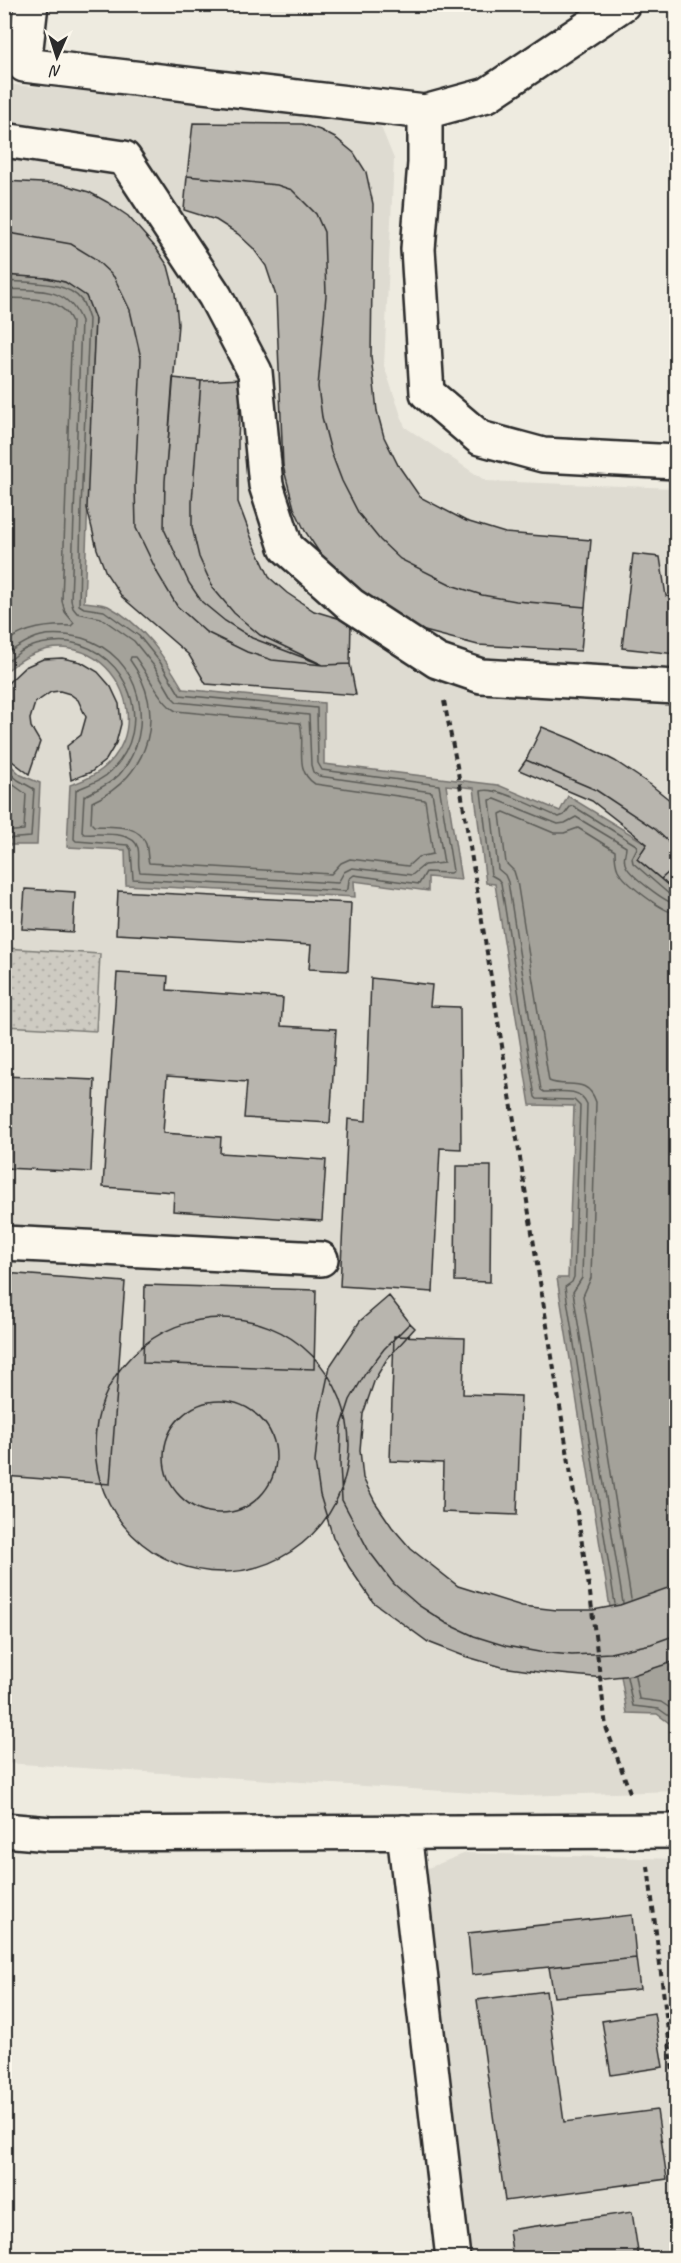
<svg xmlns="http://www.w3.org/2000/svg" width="681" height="2263" font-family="Caveat,sans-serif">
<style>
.built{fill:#dedbd1}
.park{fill:url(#park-dots);stroke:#7c7b76;stroke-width:1.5}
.water{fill:#a4a29a;stroke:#74726e;stroke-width:1.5}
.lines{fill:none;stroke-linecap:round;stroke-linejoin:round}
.shore{stroke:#5b5b57;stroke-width:1.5}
.building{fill:#b8b5ae;stroke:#2b2b2b;stroke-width:1.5}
.street-casing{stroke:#2b2b2b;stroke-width:38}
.path{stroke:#2b2b2b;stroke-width:4;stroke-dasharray:6 4.5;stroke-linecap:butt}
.street{stroke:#fbf7ec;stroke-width:33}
</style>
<defs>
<pattern id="park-dots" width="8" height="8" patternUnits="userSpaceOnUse" patternTransform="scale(1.5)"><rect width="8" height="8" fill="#cecbc2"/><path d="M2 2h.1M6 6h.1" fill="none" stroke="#b1aea7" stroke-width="1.8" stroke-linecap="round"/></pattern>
</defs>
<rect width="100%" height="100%" fill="#eeebe0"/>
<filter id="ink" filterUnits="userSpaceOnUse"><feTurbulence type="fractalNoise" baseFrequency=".0167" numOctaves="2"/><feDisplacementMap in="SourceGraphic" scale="12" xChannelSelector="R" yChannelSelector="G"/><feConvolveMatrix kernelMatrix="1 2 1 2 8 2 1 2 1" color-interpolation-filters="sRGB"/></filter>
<g filter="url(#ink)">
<path class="built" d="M 4,84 L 359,115 L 381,127 L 394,159 L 384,366 L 405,427 L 486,481 L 676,488 L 676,1791 L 521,1796 L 5,1763 Z
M 466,1853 L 676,1859 L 676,2258 L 467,2258 L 423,1870 Z"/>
<path class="park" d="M 5,948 L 100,954 L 96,1031 L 5,1026 Z"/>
<path class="water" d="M 4,275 C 29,277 69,275 86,296 C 90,302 92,312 95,319 L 84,602 C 91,603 101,603 108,606 C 143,624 164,656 183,689 L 324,703 L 324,764 L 498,785 L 560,811 L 568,796 L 647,844 L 637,859 L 676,892 L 676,1728 L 657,1714 L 627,1713 L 557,1278 L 568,1278 L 574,1106 L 530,1105 L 495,884 L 486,883 L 474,788 L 446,785 L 461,880 L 428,877 L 428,891 L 354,881 L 355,897 L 126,885 L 125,850 L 67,847 L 70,785 C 187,750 104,592 9,669 L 5,665 Z
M 5,760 L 21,775 L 40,783 L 37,845 L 5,845 Z"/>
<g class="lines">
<path class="shore" d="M 4,281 C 27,283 67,280 82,301 C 85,306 87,314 89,319 L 81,508 L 79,605 L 84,608 L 104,611 L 139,636 L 160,662 L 180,695 L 317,708 L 318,763 L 322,770 L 439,785 L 453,871 L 450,873 L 426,872 L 419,884 L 354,875 L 349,879 L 348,889 L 345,891 L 133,879 L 131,850 L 128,845 L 76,841 L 74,839 L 76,790 C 89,784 102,781 112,770 C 156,726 129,652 69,642 C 54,640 33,644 20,652 C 14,656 12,661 4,661
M 4,289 C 37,291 67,285 81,321 L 71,600 L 73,608 L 77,613 L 101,618 L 134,641 L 154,666 L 172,697 L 177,702 L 309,715 L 311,765 L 313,772 L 319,776 L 432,792 L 444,863 L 424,865 L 412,875 L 352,868 L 344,872 L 338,883 L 140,872 C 137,864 140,856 138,848 C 133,830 98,835 84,834 L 82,832 L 84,796 C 96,790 109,785 119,775 C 159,729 141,655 82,638 C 69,635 54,633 41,636 C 27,639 17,649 4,654
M 4,298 C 29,299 61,295 72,322 L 62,601 L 65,612 L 74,623 L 71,626 C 47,625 23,628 4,644
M 131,657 L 135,657 C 147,672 161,704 176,711 L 300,723 C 306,744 293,770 315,784 L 425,800 L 433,854 L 418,857 L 408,866 L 350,859 L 341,863 L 331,874 L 149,863 C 147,857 148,850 146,844 C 139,823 111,827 94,826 L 91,823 L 92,802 C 150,776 168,712 130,660 Z
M 4,768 L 18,780 L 34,789 L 31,837 L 4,839
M 4,778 L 26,794 L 24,830 L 4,832
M 631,1599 L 583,1296 L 591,1278 L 596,1102 C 587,1075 567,1089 549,1081 L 517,881 L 514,871 L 506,863 L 500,814 L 504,812 L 554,833 L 564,833 L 578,828 L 615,851 C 615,857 615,864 618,870 C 625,883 662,912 676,913
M 623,1603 L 573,1292 L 582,1278 L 587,1104 C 580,1087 559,1092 544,1092 L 541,1090 L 508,882 L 505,875 L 498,869 L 490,800 L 495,799 L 558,824 L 565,823 L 576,817 L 626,847 C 626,853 622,859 626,866 C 631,876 666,903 676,904
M 615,1604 L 565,1287 L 572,1282 L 574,1277 L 580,1106 L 574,1100 L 537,1099 L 535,1097 L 501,883 L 498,879 L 491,875 L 481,791 C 498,786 540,810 559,817 L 564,815 L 570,807 L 573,806 L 636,845 L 637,848 L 632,858 L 633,863 L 670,895 L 676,896
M 635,1676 L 639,1699 L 661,1702 L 676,1712
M 627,1677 L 633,1706 L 659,1709 L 676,1721"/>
</g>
<path class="building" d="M 193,123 L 302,124 L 320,130 L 337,139 L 354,153 L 366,172 L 373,204 L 371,356 L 377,411 L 384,437 L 398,465 L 420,497 L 466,521 L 505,533 L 591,540 L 585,607 L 516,601 L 482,595 L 454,586 L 400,559 L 380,540 L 359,514 L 342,481 L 331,452 L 322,417 L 318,387 L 326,295 L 324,232 L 316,214 L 292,190 L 277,185 L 187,176 Z
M 187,176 L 277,185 L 292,190 L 316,214 L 324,232 L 326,295 L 318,387 L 322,417 L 331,452 L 342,481 L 359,514 L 380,540 L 400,559 L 454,586 L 482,595 L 516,601 L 585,607 L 581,651 L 478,645 L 417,629 L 373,600 L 323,558 L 305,531 L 294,508 L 283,466 L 276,296 L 266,266 L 253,248 L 238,234 L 216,220 L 184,210 Z
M 4,181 L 61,184 L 89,192 L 107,202 L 128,216 L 156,248 L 168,266 L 175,293 L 178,324 L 165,481 L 164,529 L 189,583 L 202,602 L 225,621 L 252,638 L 323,665 L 272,660 L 247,652 L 206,632 L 177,606 L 158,574 L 136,528 L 135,486 L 141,358 L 130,310 L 114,277 L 94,258 L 71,244 L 4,232 Z
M 4,232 L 71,244 L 94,258 L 114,277 L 130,310 L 141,358 L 135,486 L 136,528 L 158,574 L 177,606 L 206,632 L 247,652 L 272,660 L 323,665 L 350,664 L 356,695 L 206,684 L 189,655 L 122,597 L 106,573 L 97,549 L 87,508 L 95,319 L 86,296 L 65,282 L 47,278 L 4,275 Z
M 173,378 L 201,381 L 192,502 L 192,527 L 199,557 L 213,588 L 234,613 L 260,635 L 323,665 L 252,638 L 225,621 L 202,602 L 189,583 L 164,529 L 165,481 Z
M 241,379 L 238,439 L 238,502 L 253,542 L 270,578 L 287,593 L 314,611 L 351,622 L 350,664 L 323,665 L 260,635 L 234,613 L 213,588 L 199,557 L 192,527 L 192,502 L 201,381 Z
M 633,554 L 660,557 L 666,596 L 676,598 L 676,654 L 622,648 Z
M 62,658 L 81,662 L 98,672 L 111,687 L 119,704 L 121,724 L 116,743 L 106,760 L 91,772 L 71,780 L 67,746 L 81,735 L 86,717 L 78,700 L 70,694 L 60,691 L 51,692 L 35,703 L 30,719 L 31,727 L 40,742 L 29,774 L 12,761 L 4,749 L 4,690 L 9,682 L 25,667 L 43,659 Z
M 542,727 L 574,740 L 615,761 L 651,785 L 676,805 L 676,849 L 655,829 L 596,790 L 526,760 Z
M 526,760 L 596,790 L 655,829 L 676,849 L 676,866 L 661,879 L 637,859 L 647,844 L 592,801 L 519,770 Z
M 676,866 L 676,892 L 661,879 Z
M 25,889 L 75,892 L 73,932 L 22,929 Z
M 118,891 L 351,903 L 348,971 L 309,969 L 311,945 L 116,934 Z
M 117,973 L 168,976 L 167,990 L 283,998 L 281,1026 L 336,1029 L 330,1123 L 244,1118 L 247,1082 L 167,1076 L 163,1133 L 221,1137 L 220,1153 L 326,1160 L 322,1221 L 173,1211 L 174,1192 L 103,1187 Z
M 371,978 L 432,985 L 430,1006 L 460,1007 L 461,1149 L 440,1148 L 433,1292 L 340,1286 L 348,1119 L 366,1121 Z
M 4,1076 L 95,1080 L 91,1172 L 4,1168 Z
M 456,1166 L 491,1166 L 490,1282 L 455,1281 Z
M 4,1273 L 125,1282 L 110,1484 L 4,1476 Z
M 145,1285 L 316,1290 L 314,1369 L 143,1363 Z
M 389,1296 L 410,1323 L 384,1349 L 365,1374 L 350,1400 L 341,1428 L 340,1464 L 342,1500 L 369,1551 L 394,1584 L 418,1605 L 446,1623 L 474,1636 L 506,1646 L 539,1652 L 572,1655 L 610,1653 L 651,1644 L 676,1635 L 676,1661 L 633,1675 L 605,1678 L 538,1672 L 502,1667 L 464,1656 L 428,1642 L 373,1602 L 349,1567 L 333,1537 L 320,1495 L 315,1462 L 320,1413 L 330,1366 L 360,1321 Z
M95 1445a127 127 0 1 1 254 0a127 127 0 1 1-254 0Z
M 410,1323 L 415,1328 L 387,1359 L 375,1379 L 363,1414 L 360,1450 L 363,1478 L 375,1502 L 392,1527 L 411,1549 L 458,1586 L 522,1606 L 557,1610 L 593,1610 L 620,1605 L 676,1585 L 676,1635 L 651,1644 L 610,1653 L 572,1655 L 539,1652 L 506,1646 L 474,1636 L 446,1623 L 418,1605 L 394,1584 L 369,1551 L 342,1500 L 340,1464 L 341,1428 L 350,1400 L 365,1374 L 384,1349 Z
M 394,1336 L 465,1338 L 463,1394 L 521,1396 L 517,1515 L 442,1512 L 443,1463 L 390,1461 Z
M164 1457a56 56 0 1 1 112 0a56 56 0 1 1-112 0Z
M 632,1915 L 636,1958 L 472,1975 L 468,1933 Z
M 636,1958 L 640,1989 L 554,1997 L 549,1967 Z
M 546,1991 L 564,2122 L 657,2110 L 667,2179 L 505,2201 L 477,2000 Z
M 654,2013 L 663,2067 L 611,2075 L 602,2021 Z
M 632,2212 L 639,2258 L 513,2258 L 509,2230 Z"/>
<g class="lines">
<g class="street-casing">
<path id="street" d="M 31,4 L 24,65 L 425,112 L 425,163 L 418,249 L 427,393 L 480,438 L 543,455 L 676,462
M 425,112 L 487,95 L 623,4
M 4,140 L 124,158 L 215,296 L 255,372 L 266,485 L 286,547 L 351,605 L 437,661 L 481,676 L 676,687
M 4,1243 L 321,1259
M 4,1830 L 50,1834 L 676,1831
M 404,1832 L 453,2258"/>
</g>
<path class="path" d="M 444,701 L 457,766 L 590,1593 L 606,1727 L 631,1795
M 648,1866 L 676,2098"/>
<use href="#street" class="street"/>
</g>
</g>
<rect width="681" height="2263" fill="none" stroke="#fbf7ec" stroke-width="24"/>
<rect x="12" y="12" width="657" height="2239" fill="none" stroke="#2b2b2b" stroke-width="2" filter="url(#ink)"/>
<g transform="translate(57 57) rotate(183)" stroke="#fbf7ec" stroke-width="4.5" paint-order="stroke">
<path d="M0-4.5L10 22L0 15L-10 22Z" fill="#2b2b2b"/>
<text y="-9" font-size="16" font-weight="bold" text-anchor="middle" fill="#2b2b2b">N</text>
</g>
</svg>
